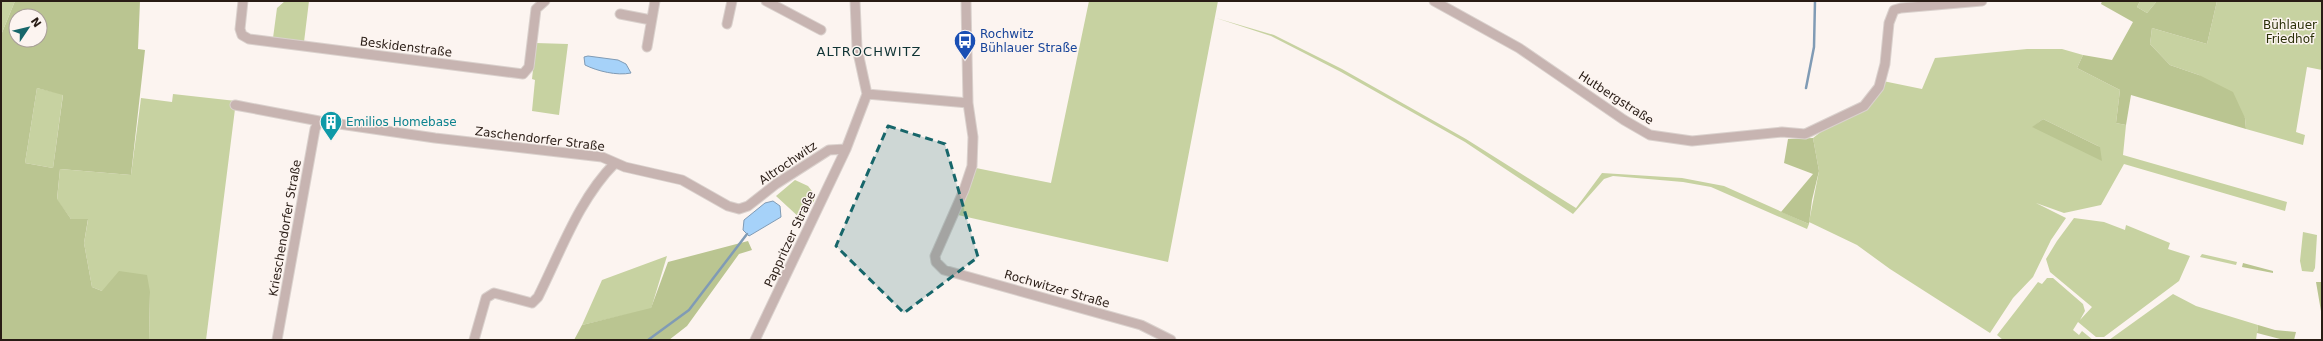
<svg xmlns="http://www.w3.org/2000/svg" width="2323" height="341" font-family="'DejaVu Sans',sans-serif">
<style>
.green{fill:#c7d2a1;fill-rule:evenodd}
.forest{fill:#bac591;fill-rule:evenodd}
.water{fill:#a6d2f9;stroke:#809bb5}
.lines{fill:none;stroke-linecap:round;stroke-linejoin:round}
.stream{stroke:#809bb5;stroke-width:2.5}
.minor-casing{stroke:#dad1cd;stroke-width:11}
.minor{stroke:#c7b4b1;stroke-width:9}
.marked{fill:#17666a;fill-opacity:0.2;stroke:#17666a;stroke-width:3;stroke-dasharray:8 5;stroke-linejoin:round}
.labels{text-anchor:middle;stroke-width:3;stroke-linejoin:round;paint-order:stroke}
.park-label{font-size:12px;fill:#2a3007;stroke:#fcf4f0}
.transit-label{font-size:12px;fill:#164399;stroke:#fcf4f0;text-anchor:start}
.street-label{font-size:12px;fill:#291c15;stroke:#fcf4f0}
.culture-label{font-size:12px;fill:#0d838f;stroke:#fcf4f0;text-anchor:start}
.neighbourhood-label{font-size:13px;letter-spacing:1px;fill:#103435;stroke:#fcf4f0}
</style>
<rect width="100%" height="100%" fill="#fcf4f0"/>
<path class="green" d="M 1,1 L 15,1 L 1,35 Z
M 285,1 L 309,1 L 304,42 L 273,38 L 277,8 Z
M 1089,1 L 1218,1 L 1168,262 L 958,215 L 973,179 L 976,168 L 1051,183 Z
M 2140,1 L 2157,1 L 2147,13 L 2137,7 Z
M 2217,1 L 2322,1 L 2322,70 L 2307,67 L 2296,132 L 2305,135 L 2303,145 L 2246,129 L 2245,118 L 2199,75 L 2170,65 L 2150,44 L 2152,28 L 2207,44 Z
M 1216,18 L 1274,35 L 1342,69 L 1466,139 L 1576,208 L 1602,173 L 1682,178 L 1724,186 L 1809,224 L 1807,229 L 1711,187 L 1683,182 L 1613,176 L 1604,179 L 1573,214 L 1465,142 L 1341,72 L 1271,36 Z
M 536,43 L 568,44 L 559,115 L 532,111 L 535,80 L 532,79 Z
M 2027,49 L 2062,49 L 2083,55 L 2077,68 L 2120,90 L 2116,123 L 2126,125 L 2123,155 L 2287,202 L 2285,211 L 2124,164 L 2101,205 L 2064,213 L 2036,203 L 2066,218 L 2051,240 L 2033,277 L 2013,298 L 1990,333 L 1890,269 L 1857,245 L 1809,222 L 1819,171 L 1813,138 L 1826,128 L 1856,114 L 1883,81 L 1922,89 L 1935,58 ZM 2043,119 L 2100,147 L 2033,127 Z
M 37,88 L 63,94 L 53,168 L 25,163 Z
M 173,94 L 236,101 L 206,340 L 149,340 L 150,292 L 102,291 L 92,287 L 84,243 L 88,220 L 71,219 L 57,200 L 60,169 L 131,175 L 141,98 L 172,102 Z
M 795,180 L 808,186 L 815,195 L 814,201 L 801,219 L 776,196 Z
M 2074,218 L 2104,222 L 2125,230 L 2126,225 L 2170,243 L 2168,249 L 2190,256 L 2179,281 L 2104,337 L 2096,337 L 2078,322 L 2073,330 L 2079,335 L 2082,331 L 2093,340 L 2003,340 L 1997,335 L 2038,282 L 2042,284 L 2047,278 L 2053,278 L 2083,304 L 2085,311 L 2080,320 L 2092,307 L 2050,272 L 2046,259 L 2057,241 Z
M 2303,232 L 2317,235 L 2315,268 L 2313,272 L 2302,271 L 2300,261 Z
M 2202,254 L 2237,262 L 2236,265 L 2200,257 Z
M 667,256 L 651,309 L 582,325 L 602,280 Z
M 2173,294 L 2196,306 L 2258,325 L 2256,340 L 2109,340 Z"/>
<path class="forest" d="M 15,1 L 140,1 L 138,49 L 145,50 L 131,175 L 60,169 L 57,199 L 71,219 L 88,219 L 84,243 L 92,287 L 102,291 L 119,271 L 147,275 L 150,292 L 149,340 L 1,340 L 1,35 ZM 16,16 L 40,16 L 40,40 L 16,40 ZM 37,88 L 63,95 L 53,168 L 25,163 Z
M 2102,1 L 2140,1 L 2137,7 L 2147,13 L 2157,1 L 2217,1 L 2207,44 L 2152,28 L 2150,44 L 2170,65 L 2199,75 L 2233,92 L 2245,118 L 2246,129 L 2131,95 L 2126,125 L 2116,123 L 2120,90 L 2077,68 L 2083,55 L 2112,60 L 2133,22 L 2101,4 Z
M 2043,119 L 2100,147 L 2102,161 L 2032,127 Z
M 1813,138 L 1819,171 L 1812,200 L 1809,224 L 1781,212 L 1813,174 L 1784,163 L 1788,139 Z
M 748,241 L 752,250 L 739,254 L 687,326 L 669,340 L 574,340 L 582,325 L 651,308 L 668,262 Z
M 2243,263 L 2273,271 L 2273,273 L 2242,267 Z
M 2316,282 L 2322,282 L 2322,317 Z
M 2258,325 L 2275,330 L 2296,332 L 2294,340 L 2284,340 L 2257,333 Z"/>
<path class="water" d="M 588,56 L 618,60 L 626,64 L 631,73 C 617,76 597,71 585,65 L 584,57 Z
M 773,201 L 780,206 L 781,217 L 749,236 L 743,230 L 744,220 L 765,203 Z"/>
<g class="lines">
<path class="stream" d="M 1806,88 L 1814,47 L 1815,1
M 648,340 L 689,310 L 747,234"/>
<g class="minor-casing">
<path id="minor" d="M 243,1 L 240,29 L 242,35 L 249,39 L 523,74 L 529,67 L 536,9 L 545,1
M 766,1 L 821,30
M 966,1 L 968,103 L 973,137 L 972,166 L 964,190 L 935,256 L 936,262 L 944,270 L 1141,325 L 1171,340
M 1434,1 L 1519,48 L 1624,120 L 1650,135 L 1692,141 L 1782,132 L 1805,134 L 1864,106 L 1879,87 L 1885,64 L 1889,23 L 1894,10 L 1901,8 L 1982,1
M 620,14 L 651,20
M 727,24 L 732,1
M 647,47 L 655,1
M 867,94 L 968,103
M 235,105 L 319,121 L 435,138 L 602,157 L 625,167 L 682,180 L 728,206 L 739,209 L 748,206 L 776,184 L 829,150 L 846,149
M 277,340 L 315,129 L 319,121
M 474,340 L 486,298 L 494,293 L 532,303 L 538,297 C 561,251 579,199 615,163
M 755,340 L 846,149 L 867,94 L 857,48 L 855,1"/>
</g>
<use href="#minor" class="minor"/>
</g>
<path class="marked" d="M 888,126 L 945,144 L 978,257 L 904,313 L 836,246 Z"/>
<defs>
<g id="bus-pin" transform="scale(1.15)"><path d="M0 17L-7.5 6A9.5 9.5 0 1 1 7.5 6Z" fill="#1a4fb4" stroke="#fcf4f0"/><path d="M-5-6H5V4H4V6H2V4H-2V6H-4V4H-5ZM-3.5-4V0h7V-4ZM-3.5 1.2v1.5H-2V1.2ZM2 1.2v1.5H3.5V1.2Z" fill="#fff"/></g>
<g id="building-pin" transform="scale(1.15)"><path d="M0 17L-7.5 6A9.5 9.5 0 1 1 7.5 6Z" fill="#0f9aa8" stroke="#fcf4f0"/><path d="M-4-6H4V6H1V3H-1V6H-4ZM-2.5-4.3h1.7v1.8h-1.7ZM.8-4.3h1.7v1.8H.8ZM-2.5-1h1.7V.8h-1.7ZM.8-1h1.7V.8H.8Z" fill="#fff"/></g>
</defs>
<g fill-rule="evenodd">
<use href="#bus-pin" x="965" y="41"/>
<use href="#building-pin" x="331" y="122"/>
</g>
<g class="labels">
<g class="park-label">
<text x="2290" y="29">Bühlauer<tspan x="2290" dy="14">Friedhof</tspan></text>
</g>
<g class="transit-label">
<text x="980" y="38">Rochwitz<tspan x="980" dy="14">Bühlauer Straße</tspan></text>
</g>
<g class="street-label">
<text transform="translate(406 47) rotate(7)" y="4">Beskidenstraße</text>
<text transform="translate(1616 98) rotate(33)" y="4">Hutbergstraße</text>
<text transform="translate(540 139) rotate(7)" y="4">Zaschendorfer Straße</text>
<text transform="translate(788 163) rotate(-34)" y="4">Altrochwitz</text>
<text transform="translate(285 228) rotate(-80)" y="4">Krieschendorfer Straße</text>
<text transform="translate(790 239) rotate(-65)" y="4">Pappritzer Straße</text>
<text transform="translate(1057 289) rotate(16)" y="4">Rochwitzer Straße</text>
</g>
<g class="culture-label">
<text x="346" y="126">Emilios Homebase</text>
</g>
<g class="neighbourhood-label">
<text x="869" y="56">ALTROCHWITZ</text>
</g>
</g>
<rect width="2323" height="341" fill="none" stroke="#291c15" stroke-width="4"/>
<g transform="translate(28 28) rotate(55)"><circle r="19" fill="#fcf4f0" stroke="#a89e98"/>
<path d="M0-3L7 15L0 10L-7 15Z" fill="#17666a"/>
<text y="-6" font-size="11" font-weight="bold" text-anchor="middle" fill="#291c15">N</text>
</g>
</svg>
